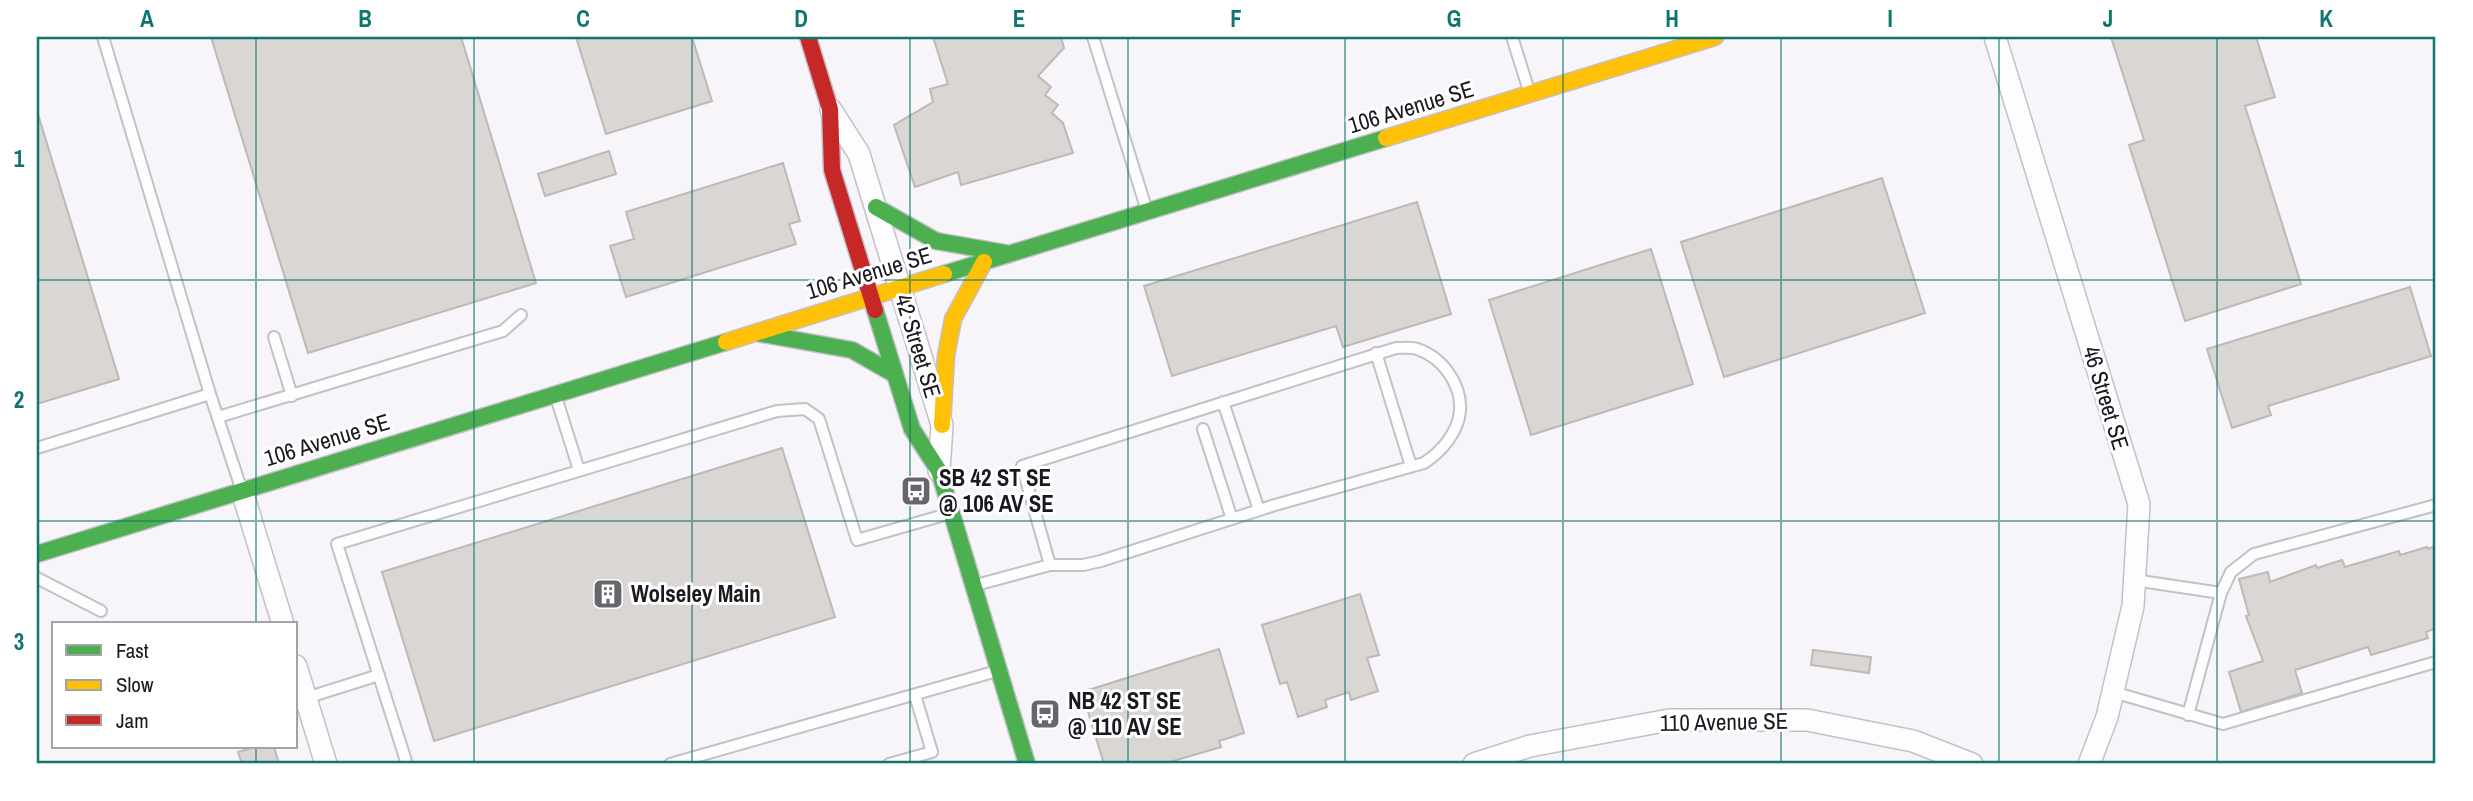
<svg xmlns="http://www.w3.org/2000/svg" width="2473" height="801" font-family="'Archivo Narrow',sans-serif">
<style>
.building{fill:#d9d6d4;stroke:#bcb9b7;stroke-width:2}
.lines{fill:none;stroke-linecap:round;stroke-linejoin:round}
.lane-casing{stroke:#c4c0c8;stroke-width:14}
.street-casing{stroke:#c4c0c8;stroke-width:24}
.fast-casing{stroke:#c4c0c8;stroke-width:19}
.slow-casing{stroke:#c4c0c8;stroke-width:19}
.jam-casing{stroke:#c4c0c8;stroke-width:19}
.lane{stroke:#fefdfe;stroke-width:10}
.street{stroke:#fefdfe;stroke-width:21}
.fast{stroke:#4caf50;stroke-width:16}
.slow{stroke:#ffc107;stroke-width:16}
.jam{stroke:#c62828;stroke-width:16}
.grid{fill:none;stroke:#0f766e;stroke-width:2;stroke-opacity:0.55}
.labels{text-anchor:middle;stroke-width:6;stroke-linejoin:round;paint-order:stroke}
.street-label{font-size:23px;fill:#1c1820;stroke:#fff}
.poi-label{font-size:23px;font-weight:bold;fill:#1c1820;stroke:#fff;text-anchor:start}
.neatline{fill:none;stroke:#0f766e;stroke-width:2.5}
.grid-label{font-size:23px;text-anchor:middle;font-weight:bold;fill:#0f766e}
</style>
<rect width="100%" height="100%" fill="#f7f4fa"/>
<path class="building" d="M 211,37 L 461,37 L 536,283 L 308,353 Z
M 576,37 L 692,37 L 712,101 L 606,134 Z
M 933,37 L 1061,37 L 1064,48 L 1038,76 L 1051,87 L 1045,95 L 1058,105 L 1052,113 L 1063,123 L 1073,153 L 961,185 L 958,172 L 915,187 L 894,125 L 933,102 L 930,89 L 948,84 Z
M 2111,37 L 2256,37 L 2275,97 L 2245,106 L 2301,284 L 2185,321 L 2129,145 L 2144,140 Z
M 37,111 L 119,379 L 37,404 Z
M 609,151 L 616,174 L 545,196 L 538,174 Z
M 783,163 L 800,221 L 789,224 L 796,244 L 626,297 L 610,246 L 634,239 L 626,212 Z
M 1882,178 L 1925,313 L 1724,377 L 1681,242 Z
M 1417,202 L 1451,314 L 1343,347 L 1336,326 L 1172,376 L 1144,286 Z
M 1651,249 L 1693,384 L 1531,435 L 1489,300 Z
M 2410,287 L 2431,356 L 2268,406 L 2271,415 L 2232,428 L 2207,349 Z
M 782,448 L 835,617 L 434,741 L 382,572 Z
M 2436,546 L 2436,628 L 2426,632 L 2428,638 L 2371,655 L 2368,647 L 2295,670 L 2302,693 L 2241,712 L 2229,672 L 2263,661 L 2246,616 L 2249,615 L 2239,579 L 2268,572 L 2270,582 L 2316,565 L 2317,568 L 2342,560 L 2345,567 L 2399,551 L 2400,555 L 2427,547 L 2428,549 Z
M 1360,594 L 1379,655 L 1367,658 L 1378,691 L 1351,700 L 1349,692 L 1325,700 L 1327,707 L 1298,717 L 1287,682 L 1280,684 L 1262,625 Z
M 1219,649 L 1244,733 L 1219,741 L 1221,747 L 1163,764 L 1104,764 L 1082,692 Z
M 1813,650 L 1871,657 L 1869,673 L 1811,665 Z
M 255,747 L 274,747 L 279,764 L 242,764 L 238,752 Z"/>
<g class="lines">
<g class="lane-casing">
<path id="lane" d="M 103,37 L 210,394
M 1093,37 L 1147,211
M 1512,37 L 1530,94
M 274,337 L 292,396
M 1376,353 L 1411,466
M 556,397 L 579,470
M 1223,402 L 1259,510
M 218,417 L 503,331 L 521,315
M 1203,429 L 1232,519
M 37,448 L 210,394 L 242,491
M 37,578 L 101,611
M 2134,580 L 2221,593
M 976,585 L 1050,565 L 1083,565 L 1101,561 L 1275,505 L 1424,463 C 1441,452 1458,433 1460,411 C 1462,384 1442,357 1417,349 C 1411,347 1403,348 1396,348 L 1022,466 L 1050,565
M 2113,692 L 2223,724 L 2436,662
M 306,698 L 379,675
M 2188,715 L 2221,593 L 2231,572 L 2254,554 L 2436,505
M 407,764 L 337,544 L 777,411 L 805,409 L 819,419 L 857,540 L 951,513
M 670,764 L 997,671
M 889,764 L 932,752 L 915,695"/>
</g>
<g class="street-casing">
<path id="street" d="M 1995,37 L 2139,504 L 2133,606 L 2107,717 L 2089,764
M 831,110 L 859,154 L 942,425 L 939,471
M 242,491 L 283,624
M 296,666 L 326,764
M 1474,764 L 1530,746 L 1669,720 L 1807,720 L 1913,741 L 1972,764"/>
</g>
<g class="fast-casing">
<path id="fast" d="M 876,207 L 936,241 L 1005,253
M 944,274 L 1386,138
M 875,310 L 912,429 L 939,471 L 1027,764
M 757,333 L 852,350 L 894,374
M 37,554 L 726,342"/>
</g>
<g class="slow-casing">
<path id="slow" d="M 1386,138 L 1715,37
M 726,342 L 944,274
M 942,425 L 946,356 L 953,319 L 984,262"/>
</g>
<g class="jam-casing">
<path id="jam" d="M 808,37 L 830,109 L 832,170 L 875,310"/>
</g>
<use href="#lane" class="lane"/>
<use href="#street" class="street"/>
<use href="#fast" class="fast"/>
<use href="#slow" class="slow"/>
<use href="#jam" class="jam"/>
</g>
<path class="grid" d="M 256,37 L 256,624M 474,37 L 474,764M 692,37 L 692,764M 910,37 L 910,764M 1128,37 L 1128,764M 1345,37 L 1345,764M 1563,37 L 1563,764M 1781,37 L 1781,764M 1999,37 L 1999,764M 2217,37 L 2217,764M 37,280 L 2436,280M 37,521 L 2436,521M 256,747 L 256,764"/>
<defs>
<g id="bus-square" transform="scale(1.575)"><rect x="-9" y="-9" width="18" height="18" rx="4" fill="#69656c" stroke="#fff"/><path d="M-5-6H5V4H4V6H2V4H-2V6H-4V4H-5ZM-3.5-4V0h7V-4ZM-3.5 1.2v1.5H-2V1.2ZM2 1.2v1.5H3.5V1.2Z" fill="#fff"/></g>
<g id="building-square" transform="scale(1.575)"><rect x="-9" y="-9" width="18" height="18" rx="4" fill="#69656c" stroke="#fff"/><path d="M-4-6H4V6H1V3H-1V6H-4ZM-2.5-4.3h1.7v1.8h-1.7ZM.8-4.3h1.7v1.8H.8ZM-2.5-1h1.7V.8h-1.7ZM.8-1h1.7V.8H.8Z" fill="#fff"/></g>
</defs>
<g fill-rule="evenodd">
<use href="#bus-square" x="916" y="491"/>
<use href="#building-square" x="608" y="594"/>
<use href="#bus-square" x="1045" y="714"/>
</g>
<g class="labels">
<g class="street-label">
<text transform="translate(1411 107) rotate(-17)" y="8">106 Avenue SE</text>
<text transform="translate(869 273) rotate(-17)" y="8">106 Avenue SE</text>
<text transform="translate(918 346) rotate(73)" y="8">42 Street SE</text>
<text transform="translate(2106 398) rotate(73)" y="8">46 Street SE</text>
<text transform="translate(327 440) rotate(-17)" y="8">106 Avenue SE</text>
<text transform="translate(1724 722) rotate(-1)" y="8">110 Avenue SE</text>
</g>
<g class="poi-label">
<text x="939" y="486">SB 42 ST SE<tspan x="939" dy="26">@ 106 AV SE</tspan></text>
<text x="631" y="602">Wolseley Main</text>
<text x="1068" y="709">NB 42 ST SE<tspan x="1068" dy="26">@ 110 AV SE</tspan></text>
</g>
</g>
<rect width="2473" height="801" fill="none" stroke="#ffffff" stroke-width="77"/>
<rect x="52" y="622" width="245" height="126" fill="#ffffff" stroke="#a4a3a6" stroke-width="2"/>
<rect x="66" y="645" width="35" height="10" fill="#4caf50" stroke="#a4a3a6" stroke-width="2"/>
<text x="116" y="658" font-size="21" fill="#1c1820">Fast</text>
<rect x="66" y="680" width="35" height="10" fill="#ffc107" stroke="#a4a3a6" stroke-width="2"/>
<text x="116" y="692" font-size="21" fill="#1c1820">Slow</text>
<rect x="66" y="715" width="35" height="10" fill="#c62828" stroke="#a4a3a6" stroke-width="2"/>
<text x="116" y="728" font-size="21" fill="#1c1820">Jam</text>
<rect x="38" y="38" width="2396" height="724" class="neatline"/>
<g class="grid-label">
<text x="147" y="27">A</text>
<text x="365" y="27">B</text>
<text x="583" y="27">C</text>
<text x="801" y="27">D</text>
<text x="1019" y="27">E</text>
<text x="1236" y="27">F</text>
<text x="1454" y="27">G</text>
<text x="1672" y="27">H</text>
<text x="1890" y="27">I</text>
<text x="2108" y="27">J</text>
<text x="2326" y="27">K</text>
<text x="19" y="167">1</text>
<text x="19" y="408">2</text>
<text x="19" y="650">3</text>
</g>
</svg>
